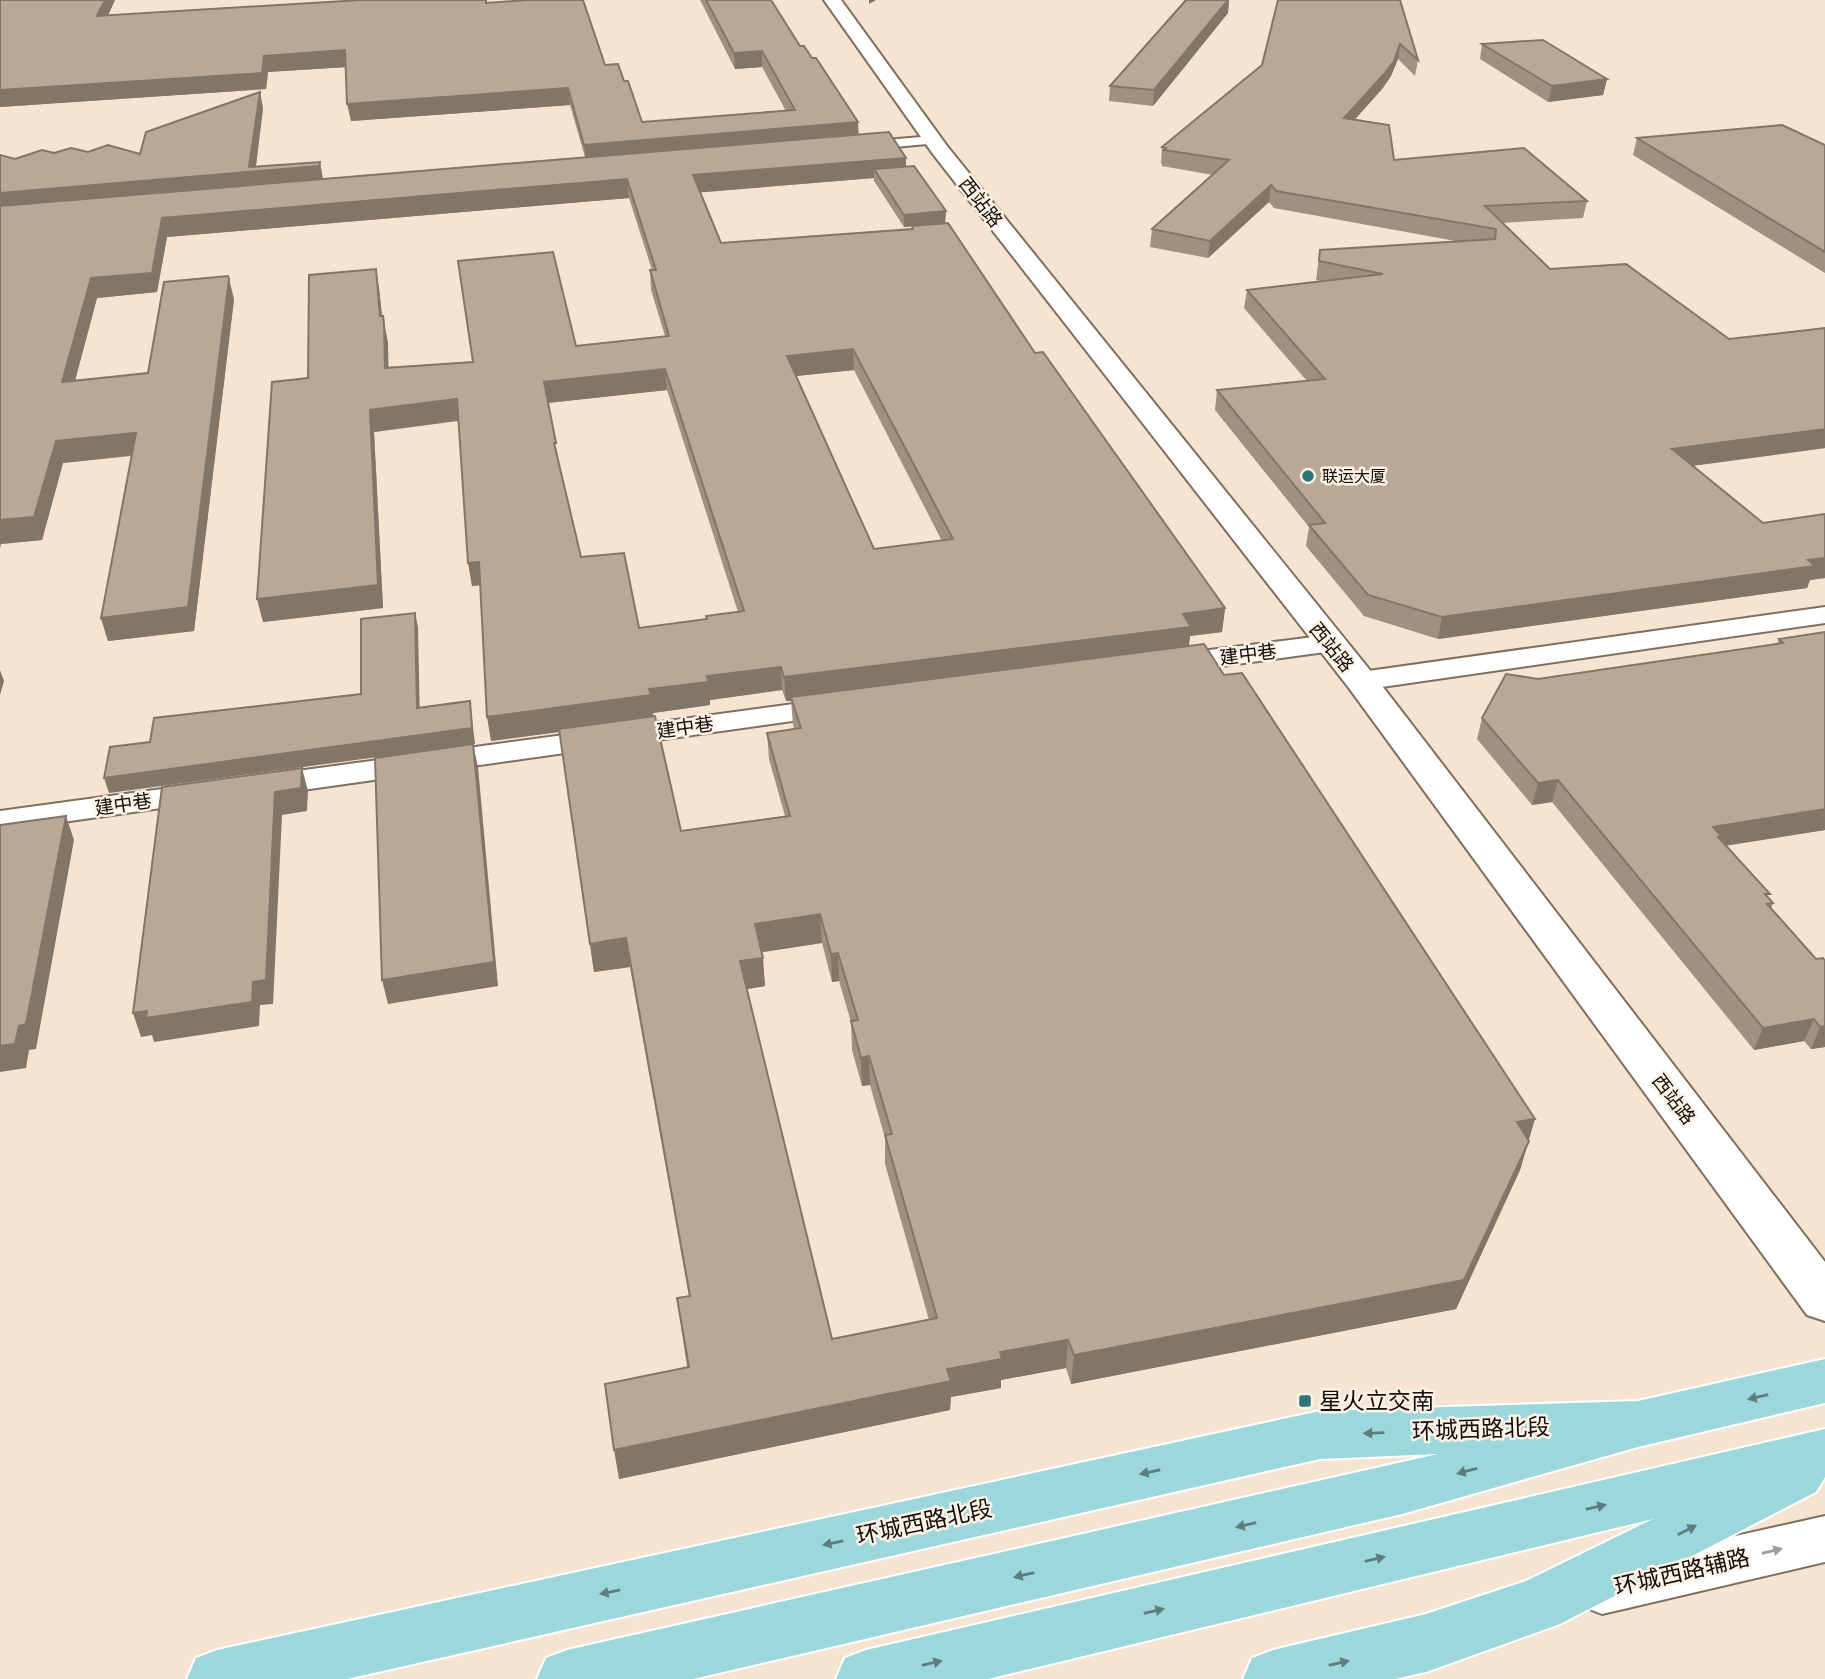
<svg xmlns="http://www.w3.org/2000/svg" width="1825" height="1679" font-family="Merriweather,'Noto Sans SC',serif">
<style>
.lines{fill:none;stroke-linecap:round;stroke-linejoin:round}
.pedestrian-casing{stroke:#7f6f5d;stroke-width:4}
.minor-casing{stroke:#7f6f5d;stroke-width:4}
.tertiary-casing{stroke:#7f6f5d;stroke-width:4}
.primary-casing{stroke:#fff;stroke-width:4}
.pedestrian{fill:#fff;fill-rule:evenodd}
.minor{fill:#fff;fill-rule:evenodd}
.tertiary{fill:#fff;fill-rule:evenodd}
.primary{fill:#9bd8dc;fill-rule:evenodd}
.wall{fill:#9f9080;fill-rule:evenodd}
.shaded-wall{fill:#827668}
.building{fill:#b9a895;stroke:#827668;stroke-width:2;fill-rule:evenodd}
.oneway{fill:#5e7d7c}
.oneway2{fill:#a19e9c}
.poi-dot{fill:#2c767a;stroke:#fef2e6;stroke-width:2.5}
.labels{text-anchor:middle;stroke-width:5;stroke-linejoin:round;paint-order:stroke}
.far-poi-label{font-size:16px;fill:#130d07;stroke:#fef2e6;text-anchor:start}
.street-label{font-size:19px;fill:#130d07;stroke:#fef2e6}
.near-poi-label{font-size:23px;fill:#130d07;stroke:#fef2e6;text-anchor:start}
.near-street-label{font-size:23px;fill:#130d07;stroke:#fef2e6}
</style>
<rect width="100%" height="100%" fill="#f6e4d0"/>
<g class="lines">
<g class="pedestrian-casing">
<path id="pedestrian" d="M 933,136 L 940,140 L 938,143 L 862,150 L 855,146 L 862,142 Z"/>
</g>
<g class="minor-casing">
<path id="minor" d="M 1825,607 L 1825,623 L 1361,690 L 1350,687 L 1346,681 L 1350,675 L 1361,672 Z
M 1330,635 L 1340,638 L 1344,644 L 1340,650 L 1169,673 L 1159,670 L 1154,664 L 1159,658 L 1169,655 Z
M 838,698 L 849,701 L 853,707 L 849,713 L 260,796 L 249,793 L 244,786 L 249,779 L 260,776 Z
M 206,783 L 217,786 L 222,793 L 217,800 L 0,831 L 0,811 Z
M 1825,1516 L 1825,1562 L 1602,1614 L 1584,1607 L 1577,1590 L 1584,1573 L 1602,1566 Z"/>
</g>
<g class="tertiary-casing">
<path id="tertiary" d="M 824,0 L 841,0 L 947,146 L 1373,674 L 1825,1262 L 1825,1321 L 1807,1315 L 1349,688 L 933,154 Z"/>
</g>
<g class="primary-casing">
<path id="primary" d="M 1825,1359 L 1825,1403 L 1638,1447 L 1402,1514 L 693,1679 L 537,1679 L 546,1658 L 567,1650 L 1438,1454 L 1320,1459 L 347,1679 L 187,1679 L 196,1658 L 217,1650 L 1320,1411 L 1638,1401 Z
M 1825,1429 L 1825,1477 L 1816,1492 L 1560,1624 L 1426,1672 L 1395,1679 L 1243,1679 L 1252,1658 L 1273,1650 L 1426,1614 L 1526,1581 L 1653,1519 L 988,1679 L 836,1679 L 845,1658 L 866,1650 Z"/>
</g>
<use href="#pedestrian" class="pedestrian"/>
<use href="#minor" class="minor"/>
<use href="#tertiary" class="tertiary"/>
<use href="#primary" class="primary"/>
</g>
<path class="wall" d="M 0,0 L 115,0 L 108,15 L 486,3 L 605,65 L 624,81 L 642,122 L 786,111 L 762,67 L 735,69 L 700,0 L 771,0 L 800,46 L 858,135 L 906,158 L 906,167 L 946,211 L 945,223 L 904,227 L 874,181 L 874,178 L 700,192 L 721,243 L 912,229 L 912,226 L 1035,353 L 1225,608 L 1222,632 L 1190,636 L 1189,646 L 1529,1140 L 1520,1170 L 1456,1309 L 1071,1384 L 1066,1368 L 1001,1380 L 1001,1388 L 951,1397 L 950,1410 L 619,1479 L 687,1367 L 677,1298 L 689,1296 L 630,967 L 594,972 L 560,732 L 491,741 L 480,585 L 472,586 L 459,421 L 374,432 L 383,608 L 263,622 L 308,378 L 379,288 L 382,316 L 388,343 L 388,367 L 473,362 L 576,346 L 665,336 L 651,290 L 650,270 L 652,270 L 629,198 L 167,237 L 157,292 L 97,298 L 75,381 L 148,373 L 234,299 L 194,631 L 108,641 L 101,618 L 132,456 L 63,463 L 42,540 L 1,544 L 15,159 L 54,153 L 88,152 L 140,154 L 263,108 L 256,167 L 320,162 L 323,179 L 585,157 L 570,105 L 351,121 L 346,67 L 268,72 L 266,89 L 0,107 ZM 854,370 L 942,541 L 874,549 L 795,376 ZM 667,390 L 738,612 L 706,616 L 706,619 L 639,628 L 581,557 L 559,464 L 548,403 ZM 782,690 L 786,701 L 791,701 L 793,724 L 794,729 L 767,733 L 769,759 L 785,816 L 681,831 L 653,713 L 710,705 L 710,700 ZM 822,943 L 832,982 L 839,981 L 851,1022 L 852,1050 L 862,1086 L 870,1085 L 885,1138 L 885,1164 L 929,1320 L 832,1339 L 747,989 L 765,986 L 761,952 Z
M 1186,0 L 1229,0 L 1228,13 L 1153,106 L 1109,101 L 1110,86 Z
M 1400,0 L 1418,60 L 1415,76 L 1398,59 L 1391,76 L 1382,89 L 1355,119 L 1394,160 L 1587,201 L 1583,218 L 1501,223 L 1550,269 L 1825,448 L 1693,466 L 1763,523 L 1825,514 L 1825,578 L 1810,580 L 1807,588 L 1438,639 L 1364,616 L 1306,546 L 1309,527 L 1215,410 L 1217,390 L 1307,381 L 1244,308 L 1247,290 L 1322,281 L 1316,280 L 1320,250 L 1461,242 L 1274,208 L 1269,202 L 1208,258 L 1150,247 L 1152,229 L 1213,175 L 1162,166 L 1162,164 L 1161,164 L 1162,147 L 1262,65 Z
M 1482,44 L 1607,79 L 1603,95 L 1548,102 L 1480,59 Z
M 1637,138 L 1825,145 L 1825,273 L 1633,155 Z
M 1825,632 L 1825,830 L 1726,845 L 1773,903 L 1771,909 L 1816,959 L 1825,961 L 1825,1047 L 1811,1049 L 1804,1041 L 1754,1050 L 1552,802 L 1532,805 L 1477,739 L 1482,718 L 1538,679 L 1777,644 L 1779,639 Z"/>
<path class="shaded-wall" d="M 105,0 L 115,0 L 101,31 L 97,16 Z
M 869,0 L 876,0 L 869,4 Z
M 1228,0 L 1229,0 L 1228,13 L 1153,106 L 1154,90 Z
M 1400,44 L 1398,59 L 1391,76 L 1382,89 L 1342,134 L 1344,118 Z
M 345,50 L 348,67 L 268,72 L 266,89 L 0,107 L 0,90 L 264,56 Z
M 762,51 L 762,67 L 735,69 L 734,53 Z
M 1607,79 L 1603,95 L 1548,102 L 1552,86 Z
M 568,88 L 570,105 L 351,121 L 347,104 Z
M 260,92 L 263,108 L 255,172 L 320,162 L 323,180 L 0,211 L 0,193 L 249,167 Z
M 858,122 L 859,140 L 586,162 L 584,145 Z
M 906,158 L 906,176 L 874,169 L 874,178 L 694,193 L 693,175 Z
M 627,179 L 629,198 L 167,237 L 157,292 L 97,298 L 69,403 L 62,382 L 91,278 L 162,218 Z
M 1271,185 L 1269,202 L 1208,258 L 1210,241 Z
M 946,211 L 945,223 L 904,227 L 904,215 Z
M 376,269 L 379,288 L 384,335 L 383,316 L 388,343 L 389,388 L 385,368 Z
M 229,279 L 234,299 L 194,631 L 108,641 L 101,618 Z
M 853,349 L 854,370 L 787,377 L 787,356 Z
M 665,369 L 667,390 L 547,403 L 544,382 Z
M 457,399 L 461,420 L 374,432 L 383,608 L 263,622 L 257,599 L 370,410 Z
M 1825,429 L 1825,448 L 1667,469 L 1672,449 Z
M 136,433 L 143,454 L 63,463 L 42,540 L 1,544 L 0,548 L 0,520 L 56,441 Z
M 1825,558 L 1825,578 L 1810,580 L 1807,588 L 1438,639 L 1442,617 Z
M 479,562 L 483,585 L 472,586 L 468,563 Z
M 1225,608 L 1222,632 L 1190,636 L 1188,650 L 791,697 L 791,701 L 786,701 L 784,677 Z
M 415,613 L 418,627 L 420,723 L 417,708 Z
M 781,667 L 782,690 L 710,700 L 710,705 L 653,713 L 653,719 L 491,741 L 487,717 L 649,689 L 707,676 Z
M 0,670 L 4,681 L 0,695 Z
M 470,701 L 475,744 L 109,793 L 104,778 Z
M 473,744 L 478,767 L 498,986 L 388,1004 L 382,980 Z
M 302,768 L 308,791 L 307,811 L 282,815 L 273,1004 L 260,1005 L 259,1026 L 154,1042 L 152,1035 L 141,1037 L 133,1013 L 253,982 L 275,792 Z
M 1558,780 L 1552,802 L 1532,805 L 1538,783 Z
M 1825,809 L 1825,830 L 1718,847 L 1713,827 Z
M 66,816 L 74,840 L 36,1049 L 29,1050 L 26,1068 L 0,1072 L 0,1046 Z
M 820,914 L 822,943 L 757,953 L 755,924 Z
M 626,938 L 630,967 L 594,972 L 590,944 Z
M 838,953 L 839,981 L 832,982 L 831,954 Z
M 763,958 L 765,986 L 742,990 L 740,961 Z
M 1814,1019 L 1804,1041 L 1754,1050 L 1763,1028 Z
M 1825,1026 L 1825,1047 L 1811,1049 L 1820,1027 Z
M 869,1056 L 870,1085 L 862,1086 L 861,1058 Z
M 1535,1119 L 1520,1170 L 1456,1309 L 1071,1384 L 1074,1355 L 1517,1122 Z
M 1068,1340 L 1066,1368 L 1001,1380 L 1001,1388 L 951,1397 L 950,1410 L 619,1479 L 614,1450 L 947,1369 L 1000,1352 Z"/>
<path class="building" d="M 0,0 L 105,0 L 97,16 L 361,0 L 486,0 L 486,3 L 527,0 L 583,0 L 605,65 L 618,64 L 624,81 L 628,81 L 642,122 L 795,110 L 762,51 L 734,53 L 706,0 L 771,0 L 800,46 L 804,46 L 812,58 L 816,58 L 858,122 L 584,145 L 568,88 L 347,104 L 345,50 L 264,56 L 262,73 L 0,90 Z
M 1186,0 L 1228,0 L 1154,90 L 1110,86 Z
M 1278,0 L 1400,0 L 1418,60 L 1400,44 L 1394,61 L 1384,74 L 1344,118 L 1389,125 L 1394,160 L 1524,148 L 1587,201 L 1485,206 L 1550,269 L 1626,264 L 1729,339 L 1825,328 L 1825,429 L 1672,449 L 1763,523 L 1825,514 L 1825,558 L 1808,560 L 1815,566 L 1442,617 L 1368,595 L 1309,525 L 1325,523 L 1217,390 L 1325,379 L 1247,290 L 1383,274 L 1319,261 L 1320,250 L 1495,239 L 1496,229 L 1276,191 L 1271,185 L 1210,241 L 1152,229 L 1229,160 L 1164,150 L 1166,148 L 1162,147 L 1262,65 Z
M 1543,40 L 1607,79 L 1552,86 L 1482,44 Z
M 260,92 L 249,167 L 320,162 L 319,166 L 0,193 L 0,155 L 15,159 L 42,150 L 54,153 L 71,148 L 88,152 L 108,145 L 140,154 L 146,132 Z
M 1782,125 L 1825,145 L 1825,252 L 1637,138 Z
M 889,132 L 906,158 L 693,175 L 721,243 L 913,229 L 912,226 L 948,223 L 1035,353 L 1043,352 L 1225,608 L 1183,614 L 1191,627 L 784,677 L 781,667 L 707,676 L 708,682 L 649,689 L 651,695 L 487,717 L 479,562 L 468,563 L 457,399 L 370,410 L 378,585 L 257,599 L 272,382 L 308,378 L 309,275 L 376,269 L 380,316 L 383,316 L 384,323 L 385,368 L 473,362 L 458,261 L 553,252 L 576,346 L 669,336 L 650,270 L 656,270 L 627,179 L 162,218 L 152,273 L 91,278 L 62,382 L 148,373 L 164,282 L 228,276 L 229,279 L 188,607 L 101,618 L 136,433 L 56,441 L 34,517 L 0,520 L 0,206 ZM 853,349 L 953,539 L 874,549 L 787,356 ZM 665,369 L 744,611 L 706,616 L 707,619 L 639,628 L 624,553 L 581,557 L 554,443 L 556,443 L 544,382 Z
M 914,166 L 946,211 L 904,215 L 874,169 Z
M 415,613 L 417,708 L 470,701 L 472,728 L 104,778 L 110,747 L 150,742 L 154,718 L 361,694 L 361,619 Z
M 1825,632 L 1825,809 L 1713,827 L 1721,836 L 1718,837 L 1770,894 L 1765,894 L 1773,903 L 1767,904 L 1816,959 L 1823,958 L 1825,961 L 1825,1026 L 1820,1027 L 1814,1019 L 1763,1028 L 1558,780 L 1538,783 L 1482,718 L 1506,674 L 1538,679 L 1783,643 L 1779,639 Z
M 1204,644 L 1224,675 L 1242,673 L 1535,1119 L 1517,1122 L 1529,1141 L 1464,1280 L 1074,1355 L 1068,1340 L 1000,1352 L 1002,1359 L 947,1369 L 951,1381 L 614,1450 L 605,1384 L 689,1367 L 677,1298 L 690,1296 L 626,938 L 590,944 L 559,729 L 655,716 L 681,831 L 790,816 L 767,733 L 801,728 L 791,697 ZM 820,914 L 831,954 L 838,953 L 858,1020 L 851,1021 L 861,1058 L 869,1056 L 892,1134 L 885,1135 L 937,1318 L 832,1339 L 740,961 L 763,958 L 755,924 Z
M 473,744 L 494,962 L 382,980 L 375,758 Z
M 302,768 L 301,788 L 275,792 L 266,980 L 253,982 L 252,1002 L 146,1018 L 147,1011 L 133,1013 L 162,787 Z
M 66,816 L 26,1024 L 19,1026 L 15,1044 L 0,1046 L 0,825 Z"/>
<defs><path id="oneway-solid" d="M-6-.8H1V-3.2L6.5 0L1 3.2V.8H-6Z" transform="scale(1.75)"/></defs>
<g class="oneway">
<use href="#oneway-solid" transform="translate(1758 1397) rotate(167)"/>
<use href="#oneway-solid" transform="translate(1374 1433) rotate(178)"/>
<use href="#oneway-solid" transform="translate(1467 1471) rotate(165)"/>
<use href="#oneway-solid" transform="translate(1150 1472) rotate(168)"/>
<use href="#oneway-solid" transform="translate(1596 1507) rotate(-13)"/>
<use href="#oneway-solid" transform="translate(1246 1525) rotate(167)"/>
<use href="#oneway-solid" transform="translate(1687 1530) rotate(-27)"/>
<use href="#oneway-solid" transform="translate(833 1543) rotate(168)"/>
<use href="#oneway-solid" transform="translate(1375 1559) rotate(-13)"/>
<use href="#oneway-solid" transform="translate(1024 1575) rotate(167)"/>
<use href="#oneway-solid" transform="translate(610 1592) rotate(168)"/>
<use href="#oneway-solid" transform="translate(1154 1611) rotate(-13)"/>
<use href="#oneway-solid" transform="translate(932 1663) rotate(-13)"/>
<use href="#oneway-solid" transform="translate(1339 1663) rotate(-13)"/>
</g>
<use class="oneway2" href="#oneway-solid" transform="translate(1772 1551) rotate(-13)"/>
<g class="poi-dot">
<circle cx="1308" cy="476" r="7"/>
<rect x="1298" y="1394" width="14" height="14" rx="3.5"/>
</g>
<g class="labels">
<g class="far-poi-label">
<text x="1322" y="482">联运大厦</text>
</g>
<g class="street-label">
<text transform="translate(981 202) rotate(52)" y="7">西站路</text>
<text transform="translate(1332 647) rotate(51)" y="7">西站路</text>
<text transform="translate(1248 654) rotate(-7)" y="7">建中巷</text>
<text transform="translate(685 727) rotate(-8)" y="7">建中巷</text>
<text transform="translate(123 804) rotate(-8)" y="7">建中巷</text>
<text transform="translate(1674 1099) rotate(53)" y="7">西站路</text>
</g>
<g class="near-poi-label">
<text x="1319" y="1409">星火立交南</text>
</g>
<g class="near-street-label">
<text transform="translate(1481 1429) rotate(-2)" y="8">环城西路北段</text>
<text transform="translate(924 1522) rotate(-12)" y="8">环城西路北段</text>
<text transform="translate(1682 1572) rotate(-13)" y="8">环城西路辅路</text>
</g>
</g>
</svg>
